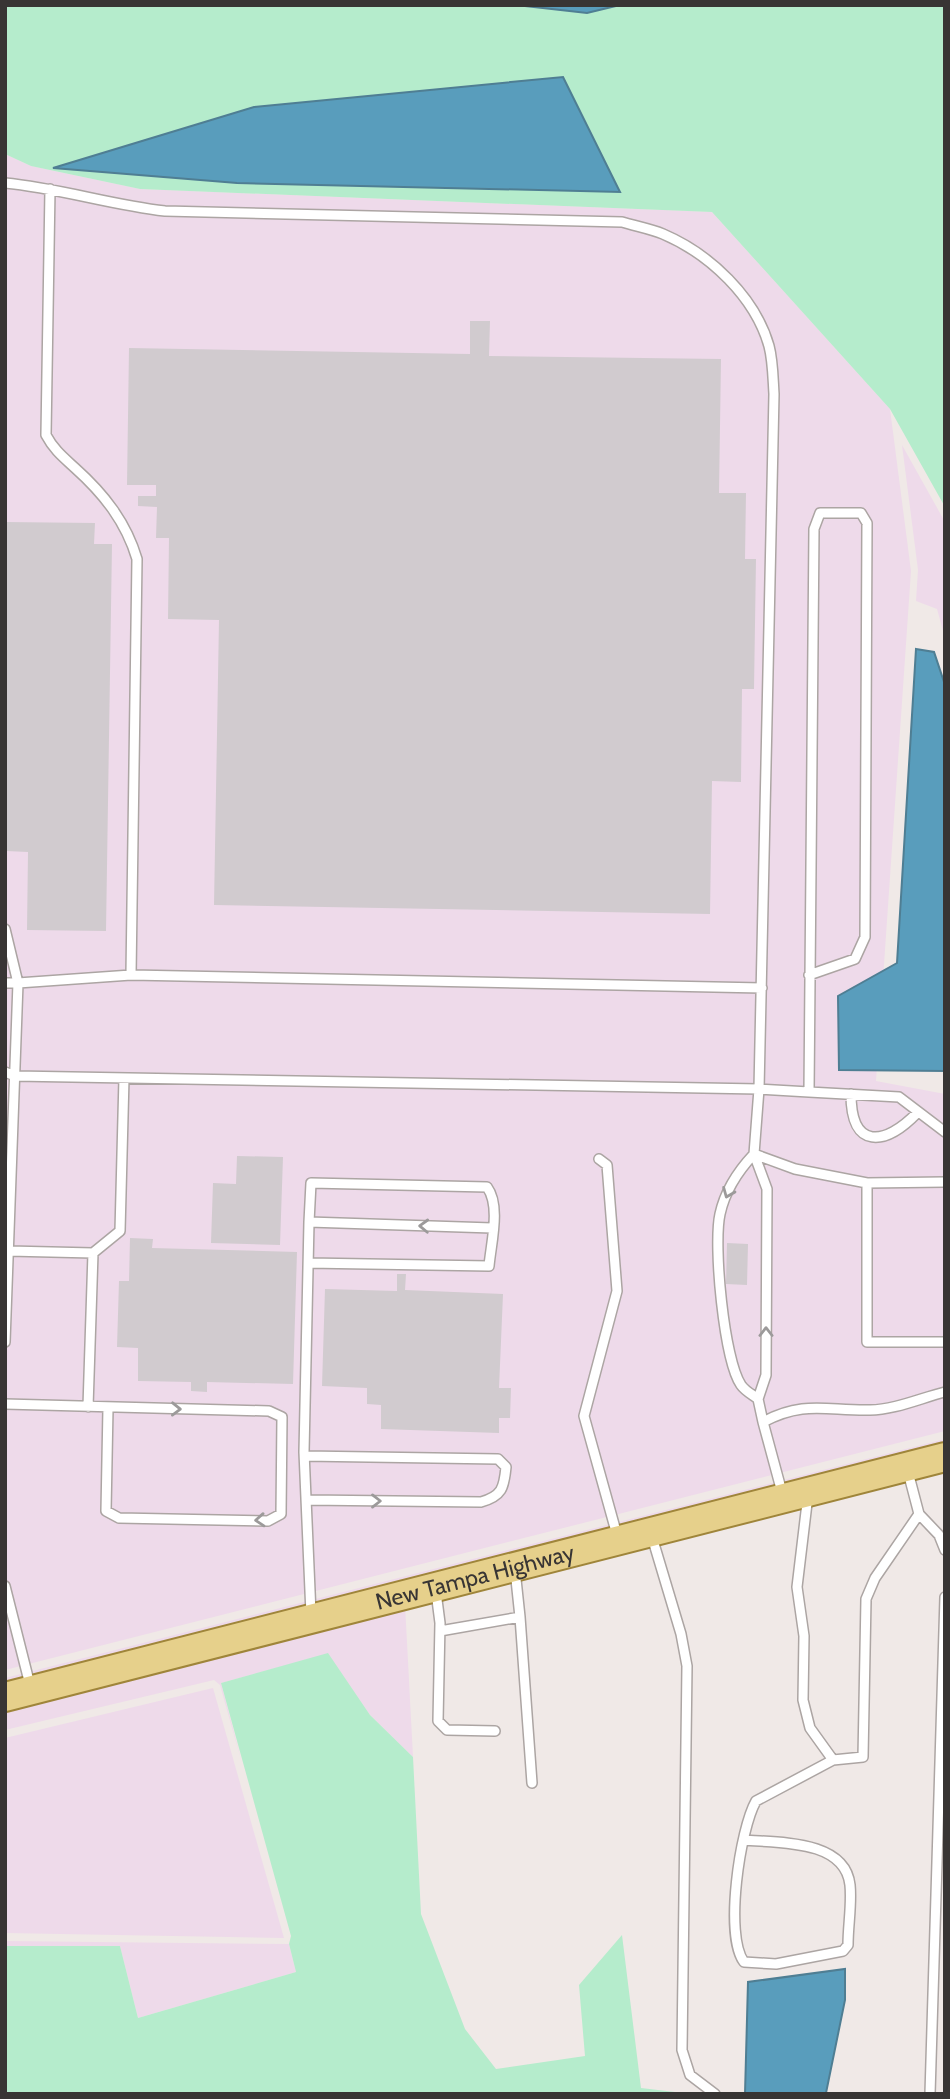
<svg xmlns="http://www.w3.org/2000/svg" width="950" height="2099" font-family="Cabin,sans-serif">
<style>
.industrial{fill:#eedaea}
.green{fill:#b5eccc}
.water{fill:#599dbc;stroke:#4f7e93;stroke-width:2}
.building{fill:#d1cbcf}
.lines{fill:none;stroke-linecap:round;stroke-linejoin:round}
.lane-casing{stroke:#aca5a3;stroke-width:12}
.primary-casing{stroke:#9f853a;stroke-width:32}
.lane{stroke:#fff;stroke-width:9}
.primary{stroke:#e6d08b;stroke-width:28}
.oneway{stroke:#9c9a9a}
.labels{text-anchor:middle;stroke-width:6;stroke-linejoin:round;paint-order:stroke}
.street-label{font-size:23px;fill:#383534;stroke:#fef7f4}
</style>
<rect width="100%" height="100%" fill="#f0e9e7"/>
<path class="industrial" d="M 5,154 L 31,166 L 140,189 L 712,212 L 890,409 L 911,571 L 876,1081 L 945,1094 L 945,1431 L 5,1670 Z
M 902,445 L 945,522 L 945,638 L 937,609 L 916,601 L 918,570 Z
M 945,1439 L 945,1448 L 5,1687 L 5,1678 Z
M 405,1604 L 413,1757 L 370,1715 L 328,1654 L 221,1683 L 242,1763 L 220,1685 L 214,1680 L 5,1730 L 5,1706 Z
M 213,1688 L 284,1938 L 5,1933 L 5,1738 Z
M 5,1941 L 289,1944 L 296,1972 L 138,2018 L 120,1946 L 5,1946 Z"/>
<path class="green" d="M 5,5 L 945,5 L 945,507 L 890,409 L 712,212 L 140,189 L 31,166 L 5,154 Z
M 328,1653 L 370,1715 L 413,1757 L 421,1914 L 465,2029 L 496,2069 L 585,2056 L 579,1985 L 622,1935 L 641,2088 L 692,2094 L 5,2094 L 5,1946 L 120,1946 L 138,2018 L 296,1972 L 289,1944 L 291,1936 L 221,1683 Z"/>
<path class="water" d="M 516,5 L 620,5 L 587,13 Z
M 563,77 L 620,192 L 237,183 L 53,168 L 254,107 Z
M 916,649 L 934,652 L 945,685 L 945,1071 L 839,1070 L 838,996 L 897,963 Z
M 845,1969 L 845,2000 L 826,2093 L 745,2094 L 748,1982 Z"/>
<path class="building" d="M 470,321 L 490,321 L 489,356 L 721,359 L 719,493 L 746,493 L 745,559 L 756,559 L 754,689 L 742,689 L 741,782 L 712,781 L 710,914 L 214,905 L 219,620 L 168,619 L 169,538 L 156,538 L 157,507 L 138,506 L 138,496 L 156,496 L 156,485 L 127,485 L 129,348 L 470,354 Z
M 5,522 L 95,523 L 94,544 L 112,544 L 106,931 L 27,930 L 28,852 L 6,851 Z
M 237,1156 L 283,1157 L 280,1245 L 211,1243 L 213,1183 L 236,1184 Z
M 130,1238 L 153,1239 L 152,1248 L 297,1252 L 293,1384 L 207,1382 L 207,1392 L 191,1391 L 191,1382 L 138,1381 L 138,1348 L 117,1347 L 119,1281 L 129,1281 Z
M 727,1243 L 748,1244 L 747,1285 L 726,1284 Z
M 397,1274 L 406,1274 L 405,1290 L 503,1294 L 499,1388 L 511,1388 L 510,1418 L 499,1418 L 499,1433 L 381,1429 L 381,1405 L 367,1404 L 367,1388 L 322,1386 L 325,1289 L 397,1291 Z"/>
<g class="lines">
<g class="lane-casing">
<path id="lane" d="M 5,183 C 59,188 111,205 165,211 L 622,222 C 635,226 651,229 663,234 C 710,254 755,297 769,346 C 773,361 773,379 774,394 L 759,1089 L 15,1076 L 5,1072
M 50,189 L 46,435 C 54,450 63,457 75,468 C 104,494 126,522 137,559 L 131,975 L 762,988
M 5,929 L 18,983 L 5,983
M 809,975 L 855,959 L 865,937 L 867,523 L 861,513 L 820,513 L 814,529 L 809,1092 L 899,1097 L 945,1132
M 809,1092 L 759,1089 L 754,1154 L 795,1169 L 867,1183 L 945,1182
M 851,1094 C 851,1150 885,1146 917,1113
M 599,1159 L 607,1165 L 617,1291 L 584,1416 L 617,1535
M 867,1183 L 867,1342 L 945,1342
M 309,1222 L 304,1452 L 311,1614
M 9,1251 L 93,1253
M 308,1263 L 489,1266 C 491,1243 501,1206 487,1187 L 311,1183 L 309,1222 L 492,1228
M 5,1342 L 18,983 L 131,975
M 758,1399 C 753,1395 745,1391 741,1385 C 724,1360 713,1245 720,1214 C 725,1191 738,1171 754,1154 L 767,1189 L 766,1375 L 758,1399 L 763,1422
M 5,1404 L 269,1411 L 282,1417 L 281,1514 L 268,1521 L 119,1518 L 106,1511 L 108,1408
M 88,1407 L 93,1253 L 120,1231 L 124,1078
M 305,1456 L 498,1459 L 506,1467 C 504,1488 502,1496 481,1502 L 307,1500
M 808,1495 L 797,1587 L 804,1636 L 803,1700 L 810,1728 L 833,1760
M 783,1496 L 763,1422 C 804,1400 827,1411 870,1410 C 894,1410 921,1398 945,1392
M 919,1514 L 939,1535 L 945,1550
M 652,1537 L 681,1634 L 687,1666 L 682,2050 L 690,2075 L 715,2094
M 5,1586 L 30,1685
M 436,1592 L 440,1623 L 438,1721 L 447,1730 L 495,1731
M 520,1617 L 532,1783
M 440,1631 L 520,1617 L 515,1570
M 744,1840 C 777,1843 845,1839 850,1885 C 852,1904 848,1925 848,1945 L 843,1951 L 776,1964 L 744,1962 C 724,1935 740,1829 756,1801 L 833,1760 L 863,1757 L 866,1599 L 875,1578 L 919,1514 L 908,1472
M 930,2094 L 945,1597"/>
</g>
<g class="primary-casing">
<g id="primary">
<path id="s1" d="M 5,1697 L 945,1457"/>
</g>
</g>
<use href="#lane" class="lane"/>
<use href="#primary" class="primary"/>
</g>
<defs><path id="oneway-chevron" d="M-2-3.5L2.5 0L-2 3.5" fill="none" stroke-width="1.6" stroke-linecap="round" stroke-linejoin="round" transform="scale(1.75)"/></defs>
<g class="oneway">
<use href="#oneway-chevron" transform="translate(728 1193) rotate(112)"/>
<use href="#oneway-chevron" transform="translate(424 1226) rotate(-178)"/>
<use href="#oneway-chevron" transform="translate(766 1332) rotate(-90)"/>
<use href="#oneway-chevron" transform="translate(176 1409) rotate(1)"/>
<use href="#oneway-chevron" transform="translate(376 1501)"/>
<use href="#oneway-chevron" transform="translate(260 1520) rotate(176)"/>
</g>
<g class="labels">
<g class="street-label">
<text dy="8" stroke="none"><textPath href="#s1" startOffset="485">New Tampa Highway</textPath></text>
</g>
</g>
<rect width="950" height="2099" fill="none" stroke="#383534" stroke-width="14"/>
</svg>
